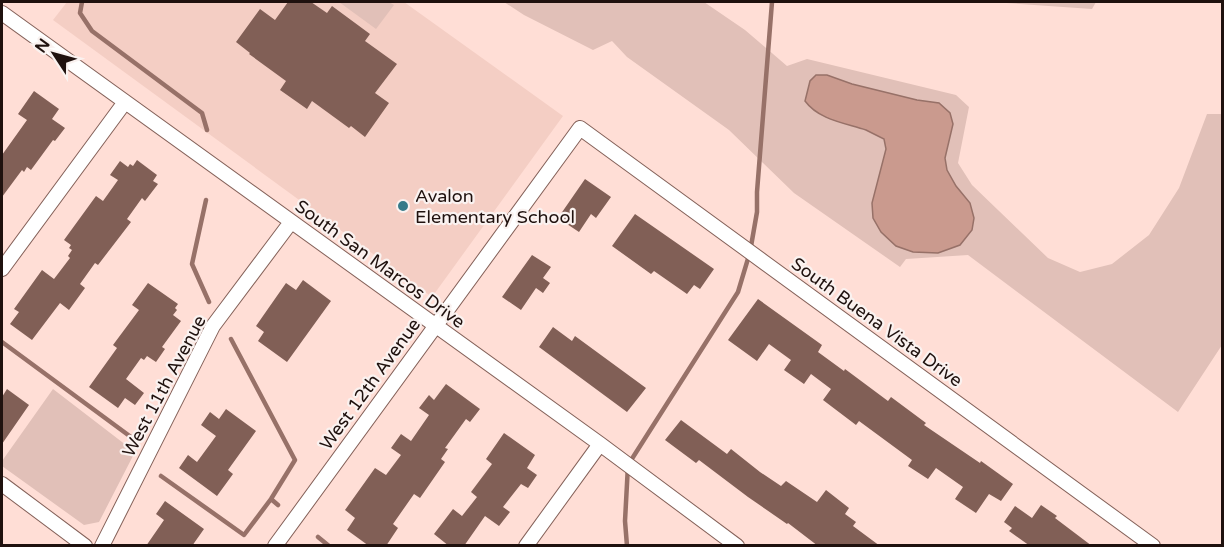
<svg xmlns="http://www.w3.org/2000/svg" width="1224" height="547" font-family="'Varela Round',sans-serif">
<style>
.built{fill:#f4cec4}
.green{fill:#e1c0b8}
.water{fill:#ca9a8e;stroke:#977168;stroke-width:1.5}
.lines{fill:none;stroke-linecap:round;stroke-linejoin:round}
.stream{stroke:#977168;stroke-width:4.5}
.building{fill:#815f56}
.street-casing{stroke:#846159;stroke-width:16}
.street{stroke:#fff;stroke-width:14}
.poi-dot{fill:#367a89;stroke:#faf2f0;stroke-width:2}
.labels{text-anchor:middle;stroke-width:4.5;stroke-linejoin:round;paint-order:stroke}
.poi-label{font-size:18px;fill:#1f110e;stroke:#faf2f0;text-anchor:start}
.street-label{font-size:18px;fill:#1f110e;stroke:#faf2f0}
</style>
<rect width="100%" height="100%" fill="#ffded6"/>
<path class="built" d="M 67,2 L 404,2 L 563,116 L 432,297 L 53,20 Z"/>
<path class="green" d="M 339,2 L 389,2 L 394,5 L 376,29 Z
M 504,2 L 704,2 L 745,30 L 787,66 L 807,59 L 956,95 L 969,107 L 958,163 L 972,185 L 1048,258 L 1080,272 L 1112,264 L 1149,235 L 1179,188 L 1207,114 L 1222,114 L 1222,345 L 1178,412 L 968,255 L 906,259 L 900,267 L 794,193 L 729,130 L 627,57 L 612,41 L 593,50 L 524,15 Z
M 991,2 L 1096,2 L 1092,9 Z
M 53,389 L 135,452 L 99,522 L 84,525 L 2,466 L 2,461 Z"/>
<path class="water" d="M 816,75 L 827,75 L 852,84 L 917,100 L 939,103 L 950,113 L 953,124 L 945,158 L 947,170 L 956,186 L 970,203 L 974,218 L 972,230 L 960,245 L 938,253 L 913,252 L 896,246 L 881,232 L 873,218 L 872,203 L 886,149 L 884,139 C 878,136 872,133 866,130 C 845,123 819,120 805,101 L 810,81 Z"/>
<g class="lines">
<path class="stream" d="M 82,2 L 80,13 L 92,31 L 202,113 L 207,130
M 206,200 L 192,264 L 209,302
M 2,342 L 135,440
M 161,476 L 244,535 L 271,499 L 295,460 L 231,339
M 271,499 L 278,505
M 318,537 L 329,546
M 627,546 L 625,521 L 628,465 L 738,292 L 750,252 L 757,212 L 757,192 L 772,2"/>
</g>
<path class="building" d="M 288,2 L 311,2 L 327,13 L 332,6 L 370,34 L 365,41 L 397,64 L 375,93 L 389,103 L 365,137 L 351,126 L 349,128 L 312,101 L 307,109 L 280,90 L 286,81 L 249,54 L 250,53 L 236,42 L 260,9 L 275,20 Z
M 34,91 L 59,109 L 52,119 L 65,128 L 55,141 L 53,140 L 31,170 L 27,167 L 24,172 L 22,170 L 2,197 L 2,155 L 27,120 L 18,114 Z
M 137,160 L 157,175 L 153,181 L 158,184 L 145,201 L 142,198 L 127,219 L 131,222 L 98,265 L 95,263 L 80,284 L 85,288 L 69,310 L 60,303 L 32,340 L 10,324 L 19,312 L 14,309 L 42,270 L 54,279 L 70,258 L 68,256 L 72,250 L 69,248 L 71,245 L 64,240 L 96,196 L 103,201 L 118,180 L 110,175 L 120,161 L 128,167 L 130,164 L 133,166 Z
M 585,179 L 611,197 L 596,218 L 591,214 L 579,232 L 558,218 Z
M 635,214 L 714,269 L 700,289 L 694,285 L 687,294 L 654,271 L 651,274 L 612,246 Z
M 532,255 L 551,267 L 543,278 L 550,283 L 543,293 L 536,288 L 521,310 L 502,297 Z
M 303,280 L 331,301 L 287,362 L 258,341 L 264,332 L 256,326 L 286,283 L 296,290 Z
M 148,283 L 178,304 L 175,308 L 177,310 L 173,315 L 181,321 L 162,347 L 165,349 L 156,362 L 147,356 L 144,360 L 141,358 L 126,379 L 144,393 L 135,405 L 125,398 L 118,408 L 89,387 L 117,348 L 113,345 L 139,310 L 132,305 Z
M 758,299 L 822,345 L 818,352 L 844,371 L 845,369 L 888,401 L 891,397 L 926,423 L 924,425 L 980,463 L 981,461 L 1013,484 L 1001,501 L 989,494 L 976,513 L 955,499 L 963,487 L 936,468 L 928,479 L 908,466 L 912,460 L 859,421 L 856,425 L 823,400 L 831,389 L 811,374 L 804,384 L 784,370 L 791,360 L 769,344 L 757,361 L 728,340 Z
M 553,327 L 572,341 L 575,336 L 646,388 L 627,412 L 539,347 Z
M 446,384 L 480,409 L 470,422 L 466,419 L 445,448 L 448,449 L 441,459 L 445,462 L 420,498 L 414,494 L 393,524 L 398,528 L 386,546 L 369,546 L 347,530 L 355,518 L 345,510 L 375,468 L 386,475 L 401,455 L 391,448 L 401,434 L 411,441 L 429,415 L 419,408 L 429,395 L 434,400 Z
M 7,389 L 29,405 L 2,444 L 2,397 Z
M 226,409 L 256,431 L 228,470 L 233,474 L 217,496 L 179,468 L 188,455 L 197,462 L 216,436 L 201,425 L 210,412 L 219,419 Z
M 681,420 L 727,454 L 731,449 L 760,472 L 781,486 L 786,481 L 817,502 L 826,490 L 849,508 L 845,514 L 856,522 L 853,526 L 880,546 L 818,546 L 788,523 L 787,524 L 748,497 L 699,460 L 696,463 L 665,440 Z
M 504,433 L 535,455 L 527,468 L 537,475 L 528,488 L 521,484 L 503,507 L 510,512 L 499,526 L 485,516 L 464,546 L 449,546 L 434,534 L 453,509 L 462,516 L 477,497 L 471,492 L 492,464 L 486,459 Z
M 165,501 L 204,529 L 192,546 L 146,546 L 164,520 L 156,514 Z
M 1041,505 L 1057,516 L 1055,518 L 1092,546 L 1030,546 L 1009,531 L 1012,528 L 1004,522 L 1015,506 L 1032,518 Z"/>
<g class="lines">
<g class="street-casing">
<path id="street" d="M 2,13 L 600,444 L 737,546
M 2,269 L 125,102
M 2,484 L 85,546
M 102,546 L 213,326 L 291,222
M 275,546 L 580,128 L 1153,546
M 526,546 L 600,444"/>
</g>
<use href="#street" class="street"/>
</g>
<circle class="poi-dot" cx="403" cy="206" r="6"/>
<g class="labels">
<g class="poi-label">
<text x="415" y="202">Avalon<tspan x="415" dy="21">Elementary School</tspan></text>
</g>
<g class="street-label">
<text transform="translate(380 264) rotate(36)" y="6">South San Marcos Drive</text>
<text transform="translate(877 322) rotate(36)" y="6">South Buena Vista Drive</text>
<text transform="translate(370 384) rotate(-54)" y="6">West 12th Avenue</text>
<text transform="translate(164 386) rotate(-62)" y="6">West 11th Avenue</text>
</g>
</g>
<rect width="1224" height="547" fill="none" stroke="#1f110e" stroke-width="6"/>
<g transform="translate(54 54) rotate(306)" stroke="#faf2f0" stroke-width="4.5" paint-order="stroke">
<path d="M0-4.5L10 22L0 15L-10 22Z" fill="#1f110e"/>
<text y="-9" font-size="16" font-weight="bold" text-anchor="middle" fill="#1f110e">N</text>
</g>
</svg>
